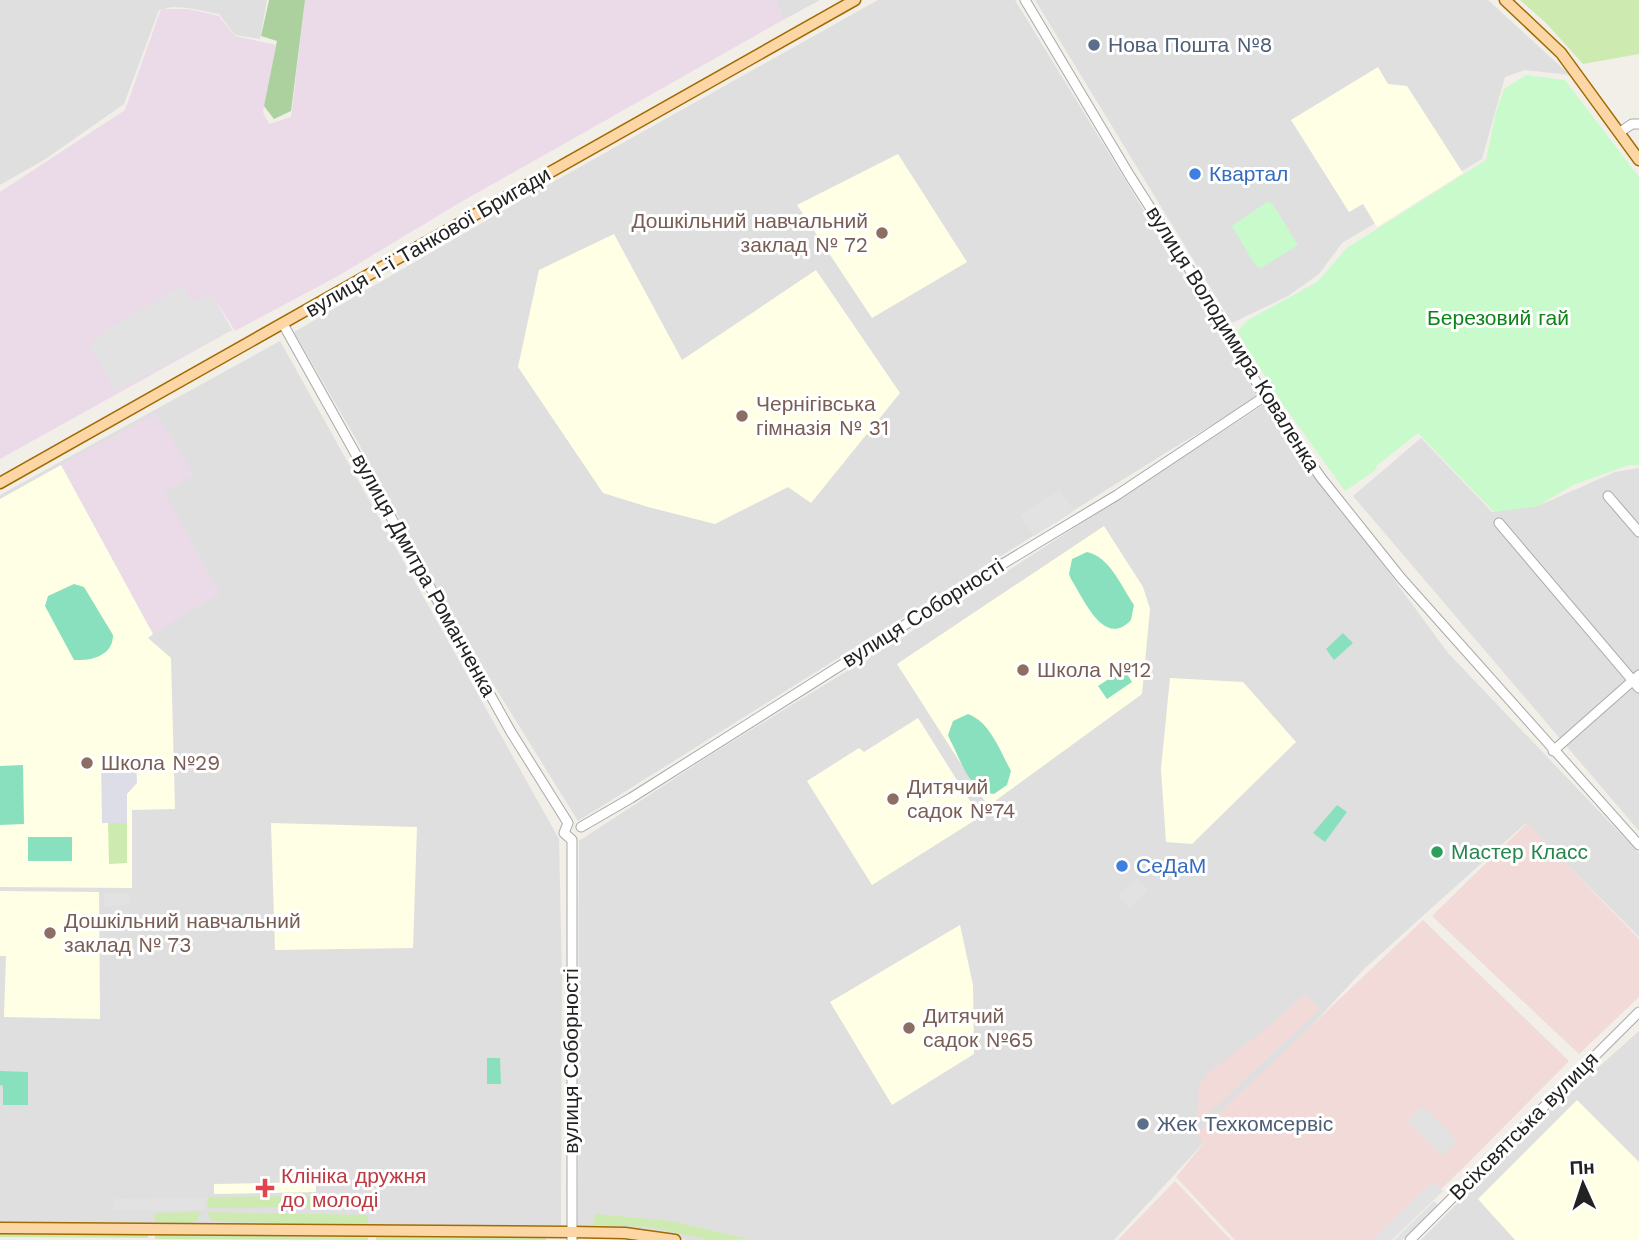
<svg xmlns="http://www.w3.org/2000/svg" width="1639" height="1240" font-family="'Work Sans',sans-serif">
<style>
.residential{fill:#e0dfdf}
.commercial{fill:#f2dad9}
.industrial{fill:#ebdbe8}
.education{fill:#ffffe5}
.grass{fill:#cdebb0}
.forest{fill:#add19e}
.park{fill:#c8facc}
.pitch{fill:#88e0be}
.parking{fill:#e2e2e2}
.plaza{fill:#dddde8}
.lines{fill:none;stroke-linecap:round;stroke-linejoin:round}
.minor-casing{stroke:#a9a9a9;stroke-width:11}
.major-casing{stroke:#a06b00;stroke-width:13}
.minor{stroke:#fff;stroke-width:9}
.major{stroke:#fcd6a4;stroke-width:10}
.service-dot{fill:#5c6f8a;stroke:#fff;stroke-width:2.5}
.shop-dot{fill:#3f7fe0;stroke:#fff;stroke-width:2.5}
.education-dot{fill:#8d6e63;stroke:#fff;stroke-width:2.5}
.leisure-dot{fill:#2e9e5b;stroke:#fff;stroke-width:2.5}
.health-dot{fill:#e0444e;stroke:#fff;stroke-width:2.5}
.labels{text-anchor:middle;stroke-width:6;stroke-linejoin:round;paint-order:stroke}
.service-label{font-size:21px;fill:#4e5e75;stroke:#fff;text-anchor:start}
.shop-label{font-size:21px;fill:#366cbe;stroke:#fff;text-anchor:start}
.education-label{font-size:21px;fill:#785e54;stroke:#fff;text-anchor:start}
.street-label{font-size:21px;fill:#222;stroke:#fff}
.park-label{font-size:21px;fill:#0c8416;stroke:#fff}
.leisure-label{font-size:21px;fill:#27864d;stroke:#fff;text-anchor:start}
.health-label{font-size:21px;fill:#be3a42;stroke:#fff;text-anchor:start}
</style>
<rect width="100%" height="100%" fill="#f2efe9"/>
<path class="residential" d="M 0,0 L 267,0 L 260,39 L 235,35 L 219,14 L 188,8 L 172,7 L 159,10 L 124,104 L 44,160 L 0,185 Z
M 775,0 L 820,0 L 783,20 Z
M 878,0 L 1015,0 L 1258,397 L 1167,452 L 578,821 L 467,642 L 360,446 L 294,332 L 537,191 Z
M 1035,0 L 1488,0 L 1570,75 L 1525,70 L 1505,77 L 1482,159 L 1342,243 L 1319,274 L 1288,296 L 1232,323 Z
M 280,341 L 559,839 L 562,976 L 561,1225 L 0,1225 L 0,495 Z
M 1265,404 L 1448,653 L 1639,853 L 1639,937 L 1526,823 L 1364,969 L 1114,1240 L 686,1240 L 634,1230 L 578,1226 L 579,841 L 712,754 L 969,596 Z
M 1421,438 L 1492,512 L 1538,506 L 1615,472 L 1639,468 L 1639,831 L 1353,496 Z
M 1639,1031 L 1639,1240 L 1421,1240 L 1548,1112 Z"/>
<path class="commercial" d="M 1527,823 L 1639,939 L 1639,997 L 1579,1054 L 1432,916 Z
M 1423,920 L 1569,1061 L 1463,1168 L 1388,1240 L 1235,1240 L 1176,1177 L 1204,1143 L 1196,1135 Z
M 1305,994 L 1320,1009 L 1222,1101 L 1197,1121 L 1199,1085 L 1211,1071 L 1262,1032 Z
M 1175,1181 L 1231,1240 L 1118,1240 Z"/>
<path class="industrial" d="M 305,0 L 775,0 L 783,20 L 461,202 L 338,276 L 235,331 L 215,299 L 232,330 L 0,459 L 0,192 L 125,110 L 161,9 L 189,9 L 219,16 L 235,36 L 276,45 L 263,112 L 269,124 L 291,117 Z
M 156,413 L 194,475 L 164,492 L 220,593 L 153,634 L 61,465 Z"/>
<path class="education" d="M 1378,67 L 1388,84 L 1407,86 L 1463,173 L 1377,227 L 1363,204 L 1349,212 L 1291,120 Z
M 898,154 L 967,262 L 872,318 L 797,205 Z
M 614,234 L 682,360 L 816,270 L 900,393 L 811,503 L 788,487 L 715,524 L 648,507 L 603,493 L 518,367 L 539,270 Z
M 61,465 L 153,634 L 148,638 L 171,658 L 175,809 L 132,810 L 132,888 L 0,887 L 0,499 Z
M 1104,526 L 1143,587 L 1150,609 L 1142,694 L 988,806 L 897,664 Z
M 1170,678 L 1243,682 L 1296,742 L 1192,844 L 1166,842 L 1161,769 Z
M 918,718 L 980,817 L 872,885 L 807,781 L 859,748 L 864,752 Z
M 271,823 L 417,827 L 413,948 L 275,950 Z
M 0,891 L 99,892 L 100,1019 L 4,1017 L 6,956 L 0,956 Z
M 960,925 L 973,985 L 974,1054 L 892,1105 L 830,1002 Z
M 1577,1100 L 1639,1162 L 1639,1240 L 1515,1240 L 1478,1199 Z
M 316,1182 L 316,1192 L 214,1194 L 214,1184 Z"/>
<path class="grass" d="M 1520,0 L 1639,0 L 1639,54 L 1583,64 L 1546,23 Z
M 108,823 L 127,823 L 127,863 L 109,864 Z
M 321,1196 L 322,1207 L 208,1208 L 208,1197 Z
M 200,1212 L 198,1220 L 192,1223 L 155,1222 L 154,1213 Z
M 208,1212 L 368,1215 L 368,1224 L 222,1222 L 211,1220 Z
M 595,1214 L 671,1221 L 748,1239 L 710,1240 L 649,1227 L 593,1225 Z
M 0,1234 L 148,1235 L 148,1238 L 0,1237 Z
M 155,1235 L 368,1237 L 368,1240 L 155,1239 Z
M 376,1237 L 546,1238 L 546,1240 L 376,1240 Z"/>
<path class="forest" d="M 269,0 L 305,0 L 291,111 L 274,119 L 264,106 L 277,41 L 261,36 Z"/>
<path class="park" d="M 1526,75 L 1565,80 L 1639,177 L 1639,465 L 1629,465 L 1573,485 L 1538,506 L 1494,512 L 1418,433 L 1376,466 L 1377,469 L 1345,491 L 1284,406 L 1237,332 L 1248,320 L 1317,282 L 1347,248 L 1486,160 L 1496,112 L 1504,89 Z
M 1267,202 L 1272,203 L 1298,245 L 1261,268 L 1255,265 L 1232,226 Z"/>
<path class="pitch" d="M 1087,552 C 1110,557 1121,586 1134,605 L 1131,620 C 1104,649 1084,599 1071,579 L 1069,574 L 1072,559 Z
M 74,584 L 84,587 L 113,635 C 113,656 91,661 74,660 L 45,606 L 48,596 Z
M 1343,633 L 1353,643 L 1334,660 L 1326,649 Z
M 1124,669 L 1132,682 L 1107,699 L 1098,686 Z
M 968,714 C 990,722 1000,751 1011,771 L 1007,785 L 994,794 C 969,792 961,760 950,740 L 948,735 L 953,721 Z
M 23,765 L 24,824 L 0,825 L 0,766 Z
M 1337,805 L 1347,812 L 1325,842 L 1313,833 Z
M 28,837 L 72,837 L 72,861 L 28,861 Z
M 487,1058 L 500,1058 L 501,1084 L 487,1084 Z
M 0,1071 L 28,1072 L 28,1105 L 3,1105 L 3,1086 L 0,1085 Z"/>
<path class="parking" d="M 183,285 L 190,299 L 196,301 L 210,294 L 232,330 L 115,391 L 90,345 L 113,326 Z
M 1060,490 L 1074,511 L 1034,536 L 1020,515 Z
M 1137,878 L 1148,890 L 1129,908 L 1118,896 Z
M 104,893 L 129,893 L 130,905 L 104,907 Z
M 1422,1106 L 1458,1141 L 1443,1156 L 1407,1121 Z
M 1433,1181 L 1443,1191 L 1392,1240 L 1372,1240 Z
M 207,1198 L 205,1210 L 114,1210 L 113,1199 Z
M 1434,1201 L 1438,1205 L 1402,1240 L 1394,1240 Z"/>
<path class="plaza" d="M 101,758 L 136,758 L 137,783 L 127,794 L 127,823 L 102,823 Z"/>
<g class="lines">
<g class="minor-casing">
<path id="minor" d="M 1025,0 L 1130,176 L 1230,333 L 1264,397 L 1322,479 L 1401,578 L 1639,845
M 1620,132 L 1632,124 L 1639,124
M 283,324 L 511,732 L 568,823
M 1608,496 L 1639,532
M 1499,523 L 1639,688
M 1553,751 L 1639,675
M 568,823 L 564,833 L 572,840
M 581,827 L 631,798 L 971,583 L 1117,495 L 1264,397
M 572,1240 L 572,840
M 1410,1240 L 1639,1012"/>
</g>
<g class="major-casing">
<path id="major" d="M 1505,0 L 1561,53 L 1639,160
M 0,483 L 855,0
M 0,1228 L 572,1232 L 625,1233 L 675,1240"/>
</g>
<use href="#minor" class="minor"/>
<use href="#major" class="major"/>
</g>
<g class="service-dot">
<circle cx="1094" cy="45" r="7"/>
<circle cx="1143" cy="1124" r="7"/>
</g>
<g class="shop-dot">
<circle cx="1195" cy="174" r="7"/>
<circle cx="1122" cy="866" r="7"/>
</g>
<g class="education-dot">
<circle cx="882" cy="233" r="7"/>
<circle cx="742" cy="416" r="7"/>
<circle cx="1023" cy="670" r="7"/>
<circle cx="87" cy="763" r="7"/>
<circle cx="893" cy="799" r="7"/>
<circle cx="50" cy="933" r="7"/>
<circle cx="909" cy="1028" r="7"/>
</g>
<circle class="leisure-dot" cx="1437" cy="852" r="7"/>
<path class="health-dot" d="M261.5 1177.5h7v7h7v7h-7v7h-7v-7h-7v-7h7z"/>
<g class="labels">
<g class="service-label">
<text x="1108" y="52">Нова Пошта №8</text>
<text x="1157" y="1131">Жек Техкомсервіс</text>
</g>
<g class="shop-label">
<text x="1209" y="181">Квартал</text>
<text x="1136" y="873">СеДаМ</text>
</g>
<g class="education-label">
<text x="868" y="228" text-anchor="end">Дошкільний навчальний<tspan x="868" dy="24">заклад № 72</tspan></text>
<text x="756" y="411">Чернігівська<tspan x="756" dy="24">гімназія № 31</tspan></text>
<text x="1037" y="677">Школа №12</text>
<text x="101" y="770">Школа №29</text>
<text x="907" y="794">Дитячий<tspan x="907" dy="24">садок №74</tspan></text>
<text x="64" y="928">Дошкільний навчальний<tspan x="64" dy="24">заклад № 73</tspan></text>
<text x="923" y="1023">Дитячий<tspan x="923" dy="24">садок №65</tspan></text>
</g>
<g class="street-label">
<text transform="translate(428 242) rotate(-30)" y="7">вулиця 1-ї Танкової Бригади</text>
<text transform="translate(1233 339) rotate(58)" y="7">вулиця Володимира Коваленка</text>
<text transform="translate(424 575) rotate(61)" y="7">вулиця Дмитра Романченка</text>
<text transform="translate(923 613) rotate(-32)" y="7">вулиця Соборності</text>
<text transform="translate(571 1061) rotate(-90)" y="7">вулиця Соборності</text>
<text transform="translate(1524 1126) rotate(-45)" y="7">Всіхсвятська вулиця</text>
</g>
<g class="park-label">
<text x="1498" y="325">Березовий гай</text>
</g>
<g class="leisure-label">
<text x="1451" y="859">Мастер Класс</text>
</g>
<g class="health-label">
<text x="281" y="1183">Клініка дружня<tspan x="281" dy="24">до молоді</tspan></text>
</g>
</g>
<g transform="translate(1583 1184) rotate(357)" stroke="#ffffff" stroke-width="5" paint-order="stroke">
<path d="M0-5L12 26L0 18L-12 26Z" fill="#222222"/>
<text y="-10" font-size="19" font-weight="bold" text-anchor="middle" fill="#222222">Пн</text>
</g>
</svg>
